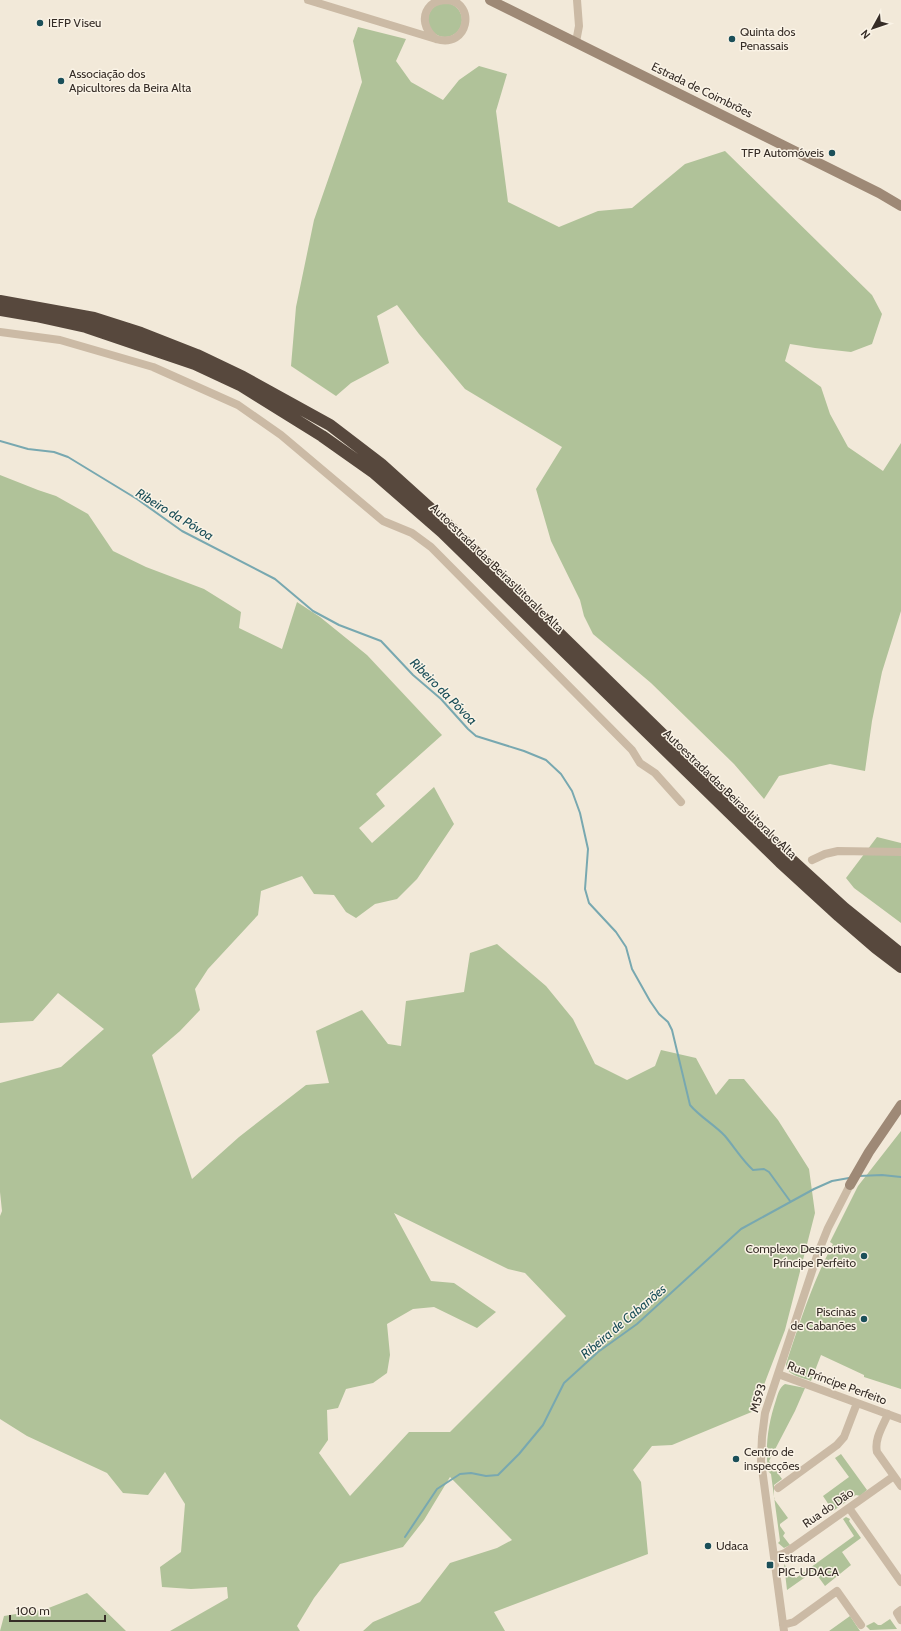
<svg xmlns="http://www.w3.org/2000/svg" width="901" height="1631" font-family="Cabin,sans-serif">
<style>
.green{fill:#b0c299;fill-rule:evenodd}
.lines{fill:none;stroke-linecap:round;stroke-linejoin:round}
.stream{stroke:#78a8b0;stroke-width:2}
.street{stroke:#cbbaa5;stroke-width:8}
.secondary{stroke:#9e8976;stroke-width:10}
.highway{stroke:#57483d;stroke-width:12}
.poi-dot{fill:#1b4f59;stroke:#faf3e6;stroke-width:1.5}
.labels{text-anchor:middle;stroke-width:3;stroke-linejoin:round;paint-order:stroke}
.poi-label{font-size:12px;fill:#362d27;stroke:#faf3e6;text-anchor:start}
.street-label{font-size:12px;fill:#362d27;stroke:#faf3e6}
.water-label{font-size:13px;font-style:italic;fill:#1b4f59;stroke:#faf3e6}
</style>
<rect width="100%" height="100%" fill="#f2e9d9"/>
<path class="green" d="M428 20a17 17 0 1 1 34 0a17 17 0 1 1-34 0Z
M 358,27 L 406,39 L 396,61 L 411,82 L 443,100 L 459,80 L 479,66 L 507,74 L 496,111 L 508,202 L 559,227 L 598,211 L 632,208 L 685,164 L 725,151 L 872,295 L 882,314 L 872,344 L 851,352 L 815,348 L 790,344 L 785,361 L 821,387 L 830,414 L 848,447 L 883,471 L 901,443 L 901,611 L 882,672 L 872,721 L 865,771 L 830,764 L 779,776 L 764,799 L 734,764 L 651,683 L 593,634 L 584,616 L 580,600 L 551,541 L 536,489 L 562,447 L 465,389 L 419,334 L 397,305 L 377,316 L 389,363 L 351,383 L 336,396 L 291,366 L 296,307 L 314,220 L 362,82 L 353,41 Z
M 0,475 L 38,490 L 56,496 L 88,514 L 113,551 L 146,567 L 204,589 L 241,612 L 239,628 L 282,649 L 297,602 L 320,617 L 367,655 L 442,735 L 376,794 L 385,806 L 359,828 L 372,843 L 434,787 L 454,824 L 417,879 L 397,899 L 375,904 L 356,918 L 346,912 L 334,895 L 314,894 L 302,876 L 261,891 L 258,915 L 208,969 L 195,989 L 200,1010 L 180,1031 L 152,1055 L 192,1179 L 239,1137 L 306,1085 L 329,1083 L 316,1031 L 362,1010 L 388,1044 L 401,1046 L 406,1001 L 464,992 L 470,953 L 497,944 L 546,986 L 573,1019 L 595,1064 L 627,1080 L 655,1066 L 661,1050 L 696,1058 L 716,1095 L 729,1079 L 744,1079 L 778,1120 L 809,1169 L 815,1213 L 785,1330 L 754,1411 L 672,1445 L 652,1446 L 633,1470 L 641,1482 L 648,1554 L 494,1612 L 505,1631 L 363,1631 L 373,1622 L 420,1602 L 450,1563 L 497,1548 L 512,1540 L 450,1477 L 424,1520 L 403,1547 L 340,1564 L 314,1598 L 297,1626 L 300,1631 L 170,1631 L 228,1598 L 227,1587 L 191,1589 L 162,1587 L 160,1567 L 181,1552 L 185,1504 L 165,1472 L 148,1495 L 123,1493 L 107,1473 L 27,1436 L 0,1419 L 0,1216 L 2,1211 L 0,1192 L 0,1083 L 61,1067 L 104,1029 L 58,993 L 33,1021 L 0,1023 ZM 394,1213 L 508,1269 L 525,1273 L 566,1316 L 450,1432 L 409,1432 L 350,1496 L 319,1453 L 328,1440 L 327,1410 L 338,1408 L 346,1389 L 373,1383 L 387,1373 L 390,1355 L 387,1324 L 413,1309 L 434,1307 L 477,1328 L 496,1312 L 454,1283 L 431,1281 Z
M 877,837 L 901,843 L 901,923 L 854,888 L 846,878 Z
M 901,1131 L 901,1389 L 864,1377 L 864,1375 L 821,1355 L 811,1381 C 801,1377 787,1376 786,1364 C 800,1322 812,1283 833,1244 L 830,1242 L 858,1186 Z
M 785,1384 L 805,1388 L 795,1411 L 769,1461 L 782,1479 L 774,1485 L 774,1499 L 788,1518 L 780,1524 L 780,1526 L 785,1533 L 783,1536 L 790,1545 L 784,1548 L 778,1543 L 780,1541 L 771,1474 L 768,1471 C 765,1446 768,1424 776,1400 C 778,1394 779,1388 785,1384 Z
M 841,1454 L 867,1490 L 860,1496 L 856,1495 L 833,1511 L 823,1496 L 849,1477 L 835,1458 Z
M 846,1517 L 850,1519 L 849,1521 L 861,1538 L 842,1552 L 851,1565 L 825,1586 L 814,1571 L 787,1590 L 784,1564 L 796,1578 L 854,1536 L 843,1519 Z
M 87,1593 L 126,1631 L 0,1631 L 4,1616 L 46,1609 Z
M 850,1616 L 860,1631 L 829,1631 Z
M 890,1619 L 897,1629 L 870,1630 L 866,1626 L 874,1622 L 878,1625 L 881,1625 Z"/>
<g class="lines">
<path class="stream" d="M 0,441 L 28,449 L 54,452 L 68,457 L 137,499 L 182,531 L 275,579 L 313,611 L 339,625 L 381,641 L 413,675 L 441,699 L 468,729 L 476,736 L 524,751 L 546,760 L 561,774 L 572,791 L 580,813 L 588,849 L 585,889 L 589,903 L 616,932 L 626,947 L 632,969 L 650,1001 L 659,1014 L 668,1022 L 672,1030 L 690,1105 C 700,1117 715,1125 725,1136 C 735,1148 742,1160 753,1170 L 764,1169 L 769,1172 L 790,1201
M 859,1176 L 882,1175 L 901,1177
M 405,1537 L 437,1489 L 460,1474 L 471,1473 L 486,1476 L 498,1475 L 519,1454 L 543,1425 L 564,1383 L 598,1352 L 637,1324 L 741,1229 L 814,1189 L 832,1181 L 849,1178"/>
<path class="street" d="M 308,0 L 436,39 C 469,49 476,3 448,0 C 442,0 436,1 431,5 C 420,16 425,31 436,39
M 576,42 L 579,26 L 577,0
M 0,332 L 60,340 L 153,367 L 238,405 L 281,435 L 383,521 L 412,533 L 431,547 L 632,750 L 640,763 L 655,773 L 681,802
M 812,860 L 825,854 L 838,851 L 901,852
M 778,1374 L 901,1419
M 888,1414 C 883,1426 874,1439 877,1452 L 901,1486
M 778,1488 L 837,1445 L 844,1437 L 857,1403
M 849,1508 L 901,1582
M 774,1557 L 785,1553 L 894,1476
M 901,1610 L 897,1613 L 901,1620
M 783,1625 L 794,1622 L 837,1591 L 861,1625
M 784,1631 L 761,1461 L 762,1437 L 765,1413 L 818,1253 L 828,1228 L 850,1185"/>
<path class="secondary" d="M 490,0 L 879,193 L 901,206
M 850,1185 L 869,1152 L 901,1105"/>
<path class="highway" d="M 0,301 L 94,318 L 141,333 L 197,355 L 243,377 L 330,425 L 381,464 L 442,519 L 786,855 L 844,908 L 901,954
M 0,310 L 36,316 L 86,327 L 195,364 L 240,385 L 322,436 L 373,472 L 442,532 L 780,862 L 839,916 L 876,948 L 901,967"/>
</g>
<g class="poi-dot">
<circle cx="40" cy="23" r="4"/>
<circle cx="732" cy="39" r="4"/>
<circle cx="61" cy="81" r="4"/>
<circle cx="832" cy="153" r="4"/>
<circle cx="864" cy="1256" r="4"/>
<circle cx="864" cy="1319" r="4"/>
<circle cx="736" cy="1459" r="4"/>
<circle cx="708" cy="1546" r="4"/>
<rect x="766" y="1561" width="8" height="8" rx="2"/>
</g>
<g class="labels">
<g class="poi-label">
<text x="48" y="27">IEFP Viseu</text>
<text x="740" y="36">Quinta dos<tspan x="740" dy="14">Penassais</tspan></text>
<text x="69" y="78">Associação dos<tspan x="69" dy="14">Apicultores da Beira Alta</tspan></text>
<text x="824" y="157" text-anchor="end">TFP Automóveis</text>
<text x="856" y="1253" text-anchor="end">Complexo Desportivo<tspan x="856" dy="14">Príncipe Perfeito</tspan></text>
<text x="856" y="1316" text-anchor="end">Piscinas<tspan x="856" dy="14">de Cabanões</tspan></text>
<text x="744" y="1456">Centro de<tspan x="744" dy="14">inspecções</tspan></text>
<text x="716" y="1550">Udaca</text>
<text x="778" y="1562">Estrada<tspan x="778" dy="14">PIC-UDACA</tspan></text>
</g>
<g class="street-label">
<text transform="translate(702 90) rotate(26)" y="4">Estrada de Coimbrões</text>
<text transform="translate(497 568) rotate(44)" y="4">Autoestrada das Beiras Litoral e Alta</text>
<text transform="translate(730 794) rotate(44)" y="4">Autoestrada das Beiras Litoral e Alta</text>
<text transform="translate(837 1383) rotate(20)" y="4">Rua Príncipe Perfeito</text>
<text transform="translate(758 1398) rotate(-74)" y="4">M593</text>
<text transform="translate(828 1508) rotate(-35)" y="4">Rua do Dão</text>
</g>
<g class="water-label">
<text transform="translate(175 514) rotate(31)" y="5">Ribeiro da Póvoa</text>
<text transform="translate(444 691) rotate(45)" y="5">Ribeiro da Póvoa</text>
<text transform="translate(623 1321) rotate(-40)" y="5">Ribeira de Cabanões</text>
</g>
</g>
<g transform="translate(873 28) rotate(230)" stroke="#faf3e6" stroke-width="3" paint-order="stroke">
<path d="M0-3L7 15L0 10L-7 15Z" fill="#362d27"/>
<text y="-6" font-size="11" font-weight="bold" text-anchor="middle" fill="#362d27">N</text>
</g>
<path d="M10 1615v6h95v-6" fill="none" stroke="#362d27" stroke-width="2"/>
<text x="16" y="1615" font-size="12" fill="#362d27" stroke="#faf3e6" stroke-width="3" paint-order="stroke">100 m</text>
</svg>
